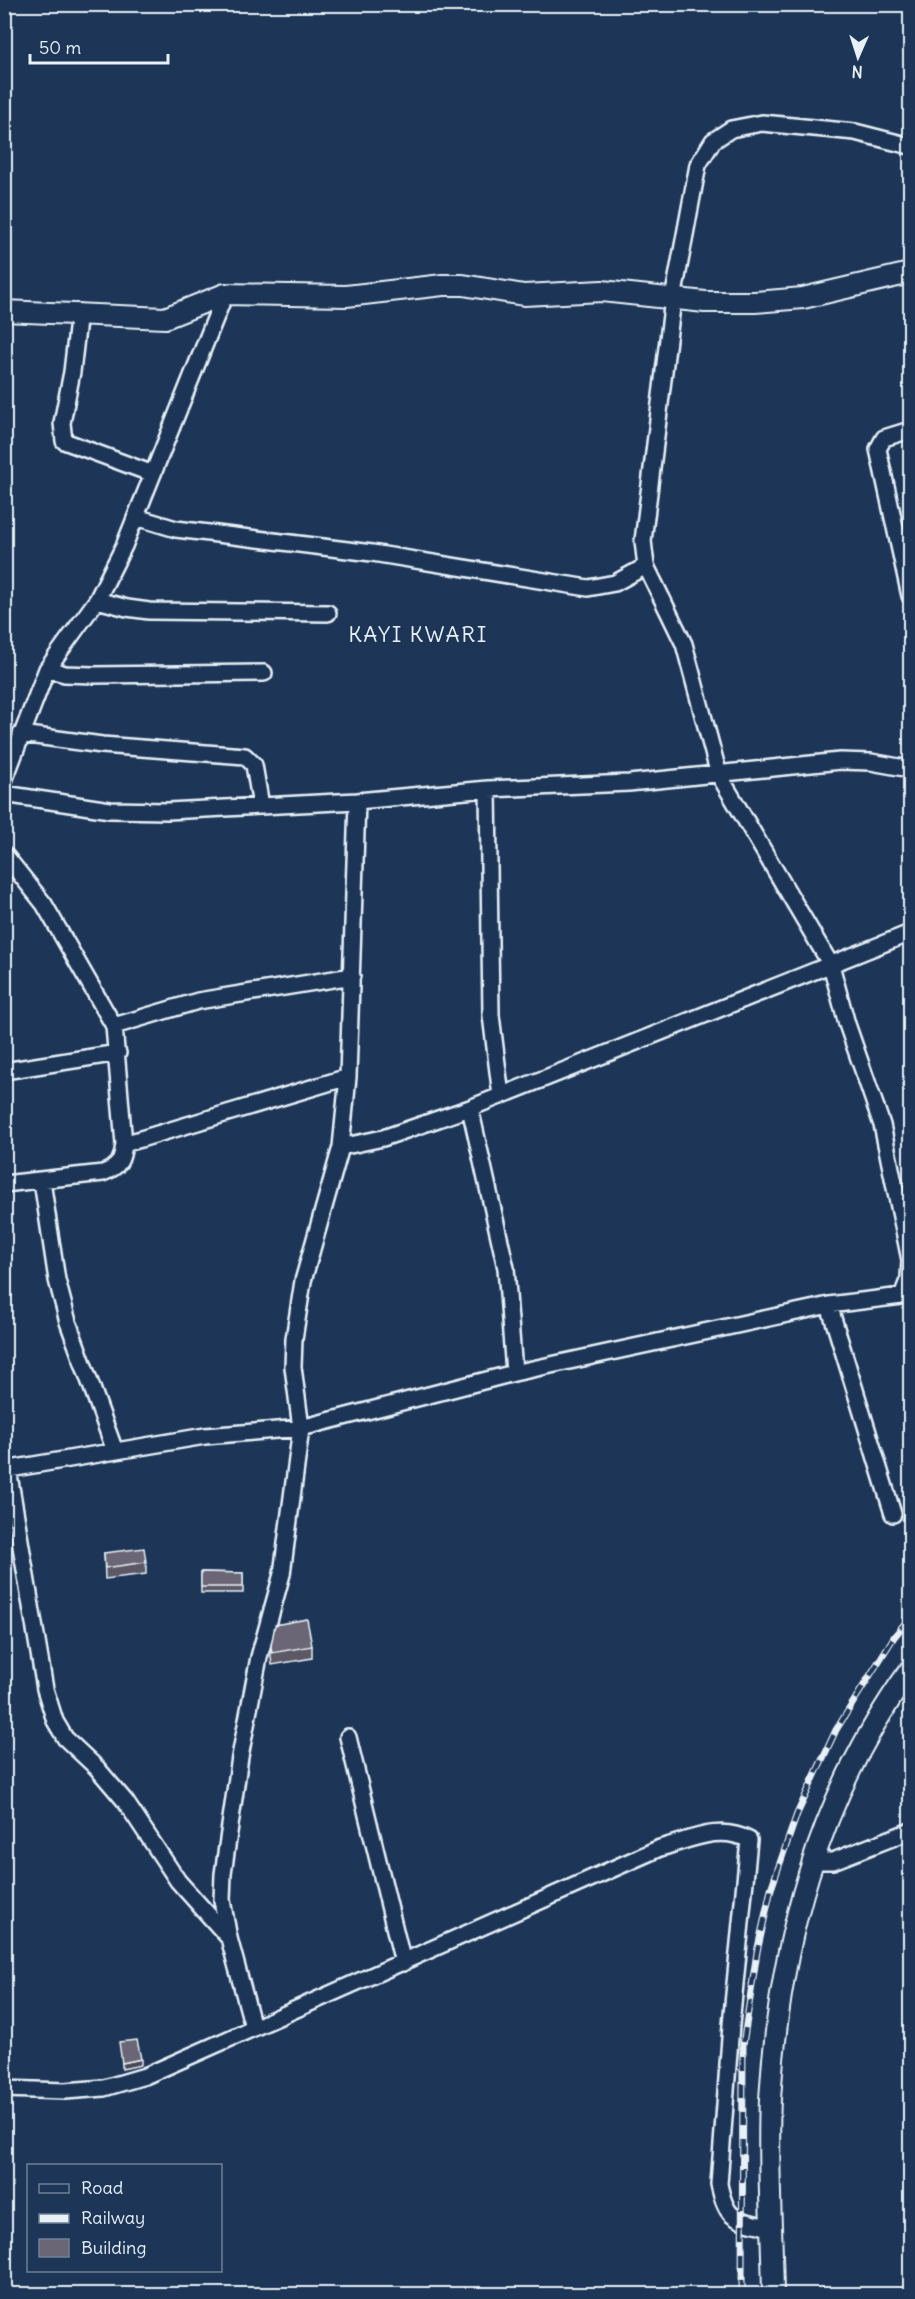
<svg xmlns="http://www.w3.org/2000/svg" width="915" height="2299" font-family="Delius,sans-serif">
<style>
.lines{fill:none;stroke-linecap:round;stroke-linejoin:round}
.minor-casing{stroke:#e8f1f8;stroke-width:20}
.tertiary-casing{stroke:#e8f1f8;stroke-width:24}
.minor{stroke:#1d3557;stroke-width:15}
.tertiary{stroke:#1d3557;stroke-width:20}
.rail-casing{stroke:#e8f1f8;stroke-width:7}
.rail{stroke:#1d3557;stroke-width:4.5;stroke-dasharray:14;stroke-linecap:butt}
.wall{fill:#5b5865;stroke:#e8f1f8;stroke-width:1.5}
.shaded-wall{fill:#4a4752;stroke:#e8f1f8;stroke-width:1.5}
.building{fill:#6a6675;stroke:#e8f1f8;stroke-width:1.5}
.labels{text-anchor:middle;stroke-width:5;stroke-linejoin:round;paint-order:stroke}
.quarter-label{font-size:22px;letter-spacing:1.5px;fill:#e8f1f8;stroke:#1d3557}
</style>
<rect width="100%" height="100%" fill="#1d3557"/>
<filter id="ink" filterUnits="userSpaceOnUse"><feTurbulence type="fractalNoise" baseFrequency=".0167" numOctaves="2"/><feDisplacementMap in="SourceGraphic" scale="12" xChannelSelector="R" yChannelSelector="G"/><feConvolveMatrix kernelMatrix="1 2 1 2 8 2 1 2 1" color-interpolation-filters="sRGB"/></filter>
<g filter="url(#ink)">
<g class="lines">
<g class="minor-casing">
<path id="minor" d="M 79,312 L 72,372 L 62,423 L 64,441 L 153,474
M 910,430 L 884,438 L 878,449 L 910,596
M 136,517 L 176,529 L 372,553 L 588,588 L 615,583 L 646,566
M 97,600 L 127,608 L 149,611 L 328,613
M 47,669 L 65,674 L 93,675 L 264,673
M 21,734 L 102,745 L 245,756 L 254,765 L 261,806
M 4,781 L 47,669 L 97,600 L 124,546 L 225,294
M 488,789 L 491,1015 L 501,1096
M 4,794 L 110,810 L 168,811 L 357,801 L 488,789 L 629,783 L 840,761 L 871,762 L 910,769
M 4,854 L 44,904 L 114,1026 L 124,1144 C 122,1161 119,1167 103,1173 L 4,1184
M 114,1026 L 198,1001 L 352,976
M 4,1071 L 118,1053
M 470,1108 L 506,1268 L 514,1373
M 124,1144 L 348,1077
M 341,1147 L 383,1138 L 470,1108 L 910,933
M 42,1181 L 57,1280 L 68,1322 L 115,1451
M 902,1296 L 909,1278 L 910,1260 L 882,1125 L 847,1024 L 831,965 L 719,775 L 684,644 L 646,566 L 643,541 L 673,299 L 698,165 L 713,141 L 731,129 L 762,123 L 855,132 L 910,146
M 829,1305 L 893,1514
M 8,1469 L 45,1689 L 55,1721 L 65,1738 L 97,1768 L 125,1801 L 178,1881 L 229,1938
M 4,1470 L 205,1436 L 301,1428 L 514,1373 L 829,1305 L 910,1295
M 348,1737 L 403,1963
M 813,1861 L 833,1861 L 910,1831
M 253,2027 L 229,1938 L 222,1900 L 223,1874 L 240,1757 L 259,1657 L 282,1574 L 301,1428 L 293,1367 L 294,1339 L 303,1281 L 341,1147 L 348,1077 L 357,801
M 4,2089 L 65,2091 L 104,2088 L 145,2076 L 660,1848 C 690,1840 719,1824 749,1840 L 731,2025 L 719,2184 C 727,2223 736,2219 772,2228"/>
</g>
<g class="tertiary-casing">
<path id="tertiary" d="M 4,311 L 165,318 L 225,294 L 346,296 L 443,285 L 463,285 L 524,295 L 602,291 L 705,302 L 755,302 L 803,298 L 910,273
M 773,2294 C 772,2230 767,2164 770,2099 C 779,1943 818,1798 910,1670"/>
</g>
<use href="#minor" class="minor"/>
<use href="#tertiary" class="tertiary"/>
<g class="rail-casing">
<path id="rail" d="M 742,2294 L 743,2045 L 757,1952 L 771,1889 L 797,1814 L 836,1730 L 894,1637 L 910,1617"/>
</g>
<use href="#rail" class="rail"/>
</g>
<path class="wall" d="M 104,1553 L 146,1562 L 146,1574 L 105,1579 Z
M 201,1572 L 243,1573 L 243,1593 L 201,1593 Z
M 271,1646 L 312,1646 L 312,1658 L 272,1665 L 271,1657 Z"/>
<path class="shaded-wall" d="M 141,2059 L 141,2065 L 122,2069 L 122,2063 Z"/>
<path class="building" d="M 144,1548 L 146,1562 L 105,1568 L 104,1553 Z
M 201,1572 L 243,1573 L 243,1587 L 201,1587 Z
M 307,1619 L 312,1646 L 272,1653 L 271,1646 L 275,1625 Z
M 137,2040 L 141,2059 L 122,2063 L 119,2042 Z"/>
</g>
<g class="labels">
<g class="quarter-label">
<text x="418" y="642">KAYI KWARI</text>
</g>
</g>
<rect width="915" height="2299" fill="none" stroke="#1d3557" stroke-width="24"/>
<rect x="12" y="12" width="891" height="2275" fill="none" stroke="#e8f1f8" stroke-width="2" filter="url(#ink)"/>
<rect x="27" y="2164" width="195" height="108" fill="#1d3557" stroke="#6e8097" stroke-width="1.5"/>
<rect x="39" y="2184" width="30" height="9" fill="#1d3557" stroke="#6e8097" stroke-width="1.5"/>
<text x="81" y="2194" font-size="18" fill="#e8f1f8">Road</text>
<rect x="39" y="2214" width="30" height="9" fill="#e8f1f8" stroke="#6e8097" stroke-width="1.5"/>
<text x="81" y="2224" font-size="18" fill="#e8f1f8">Railway</text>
<rect x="39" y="2239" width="30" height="18" fill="#6a6675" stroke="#6e8097" stroke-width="1.5"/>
<text x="81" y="2254" font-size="18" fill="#e8f1f8">Building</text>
<g transform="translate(858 57) rotate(183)" stroke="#1d3557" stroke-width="4.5" paint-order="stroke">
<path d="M0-4.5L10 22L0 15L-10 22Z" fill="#e8f1f8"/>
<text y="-9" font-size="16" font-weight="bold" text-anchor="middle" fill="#e8f1f8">N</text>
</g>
<path d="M30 54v9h138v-9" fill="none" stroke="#e8f1f8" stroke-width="3"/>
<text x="39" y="54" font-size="18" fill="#e8f1f8" stroke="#1d3557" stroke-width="4.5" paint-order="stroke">50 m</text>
</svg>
